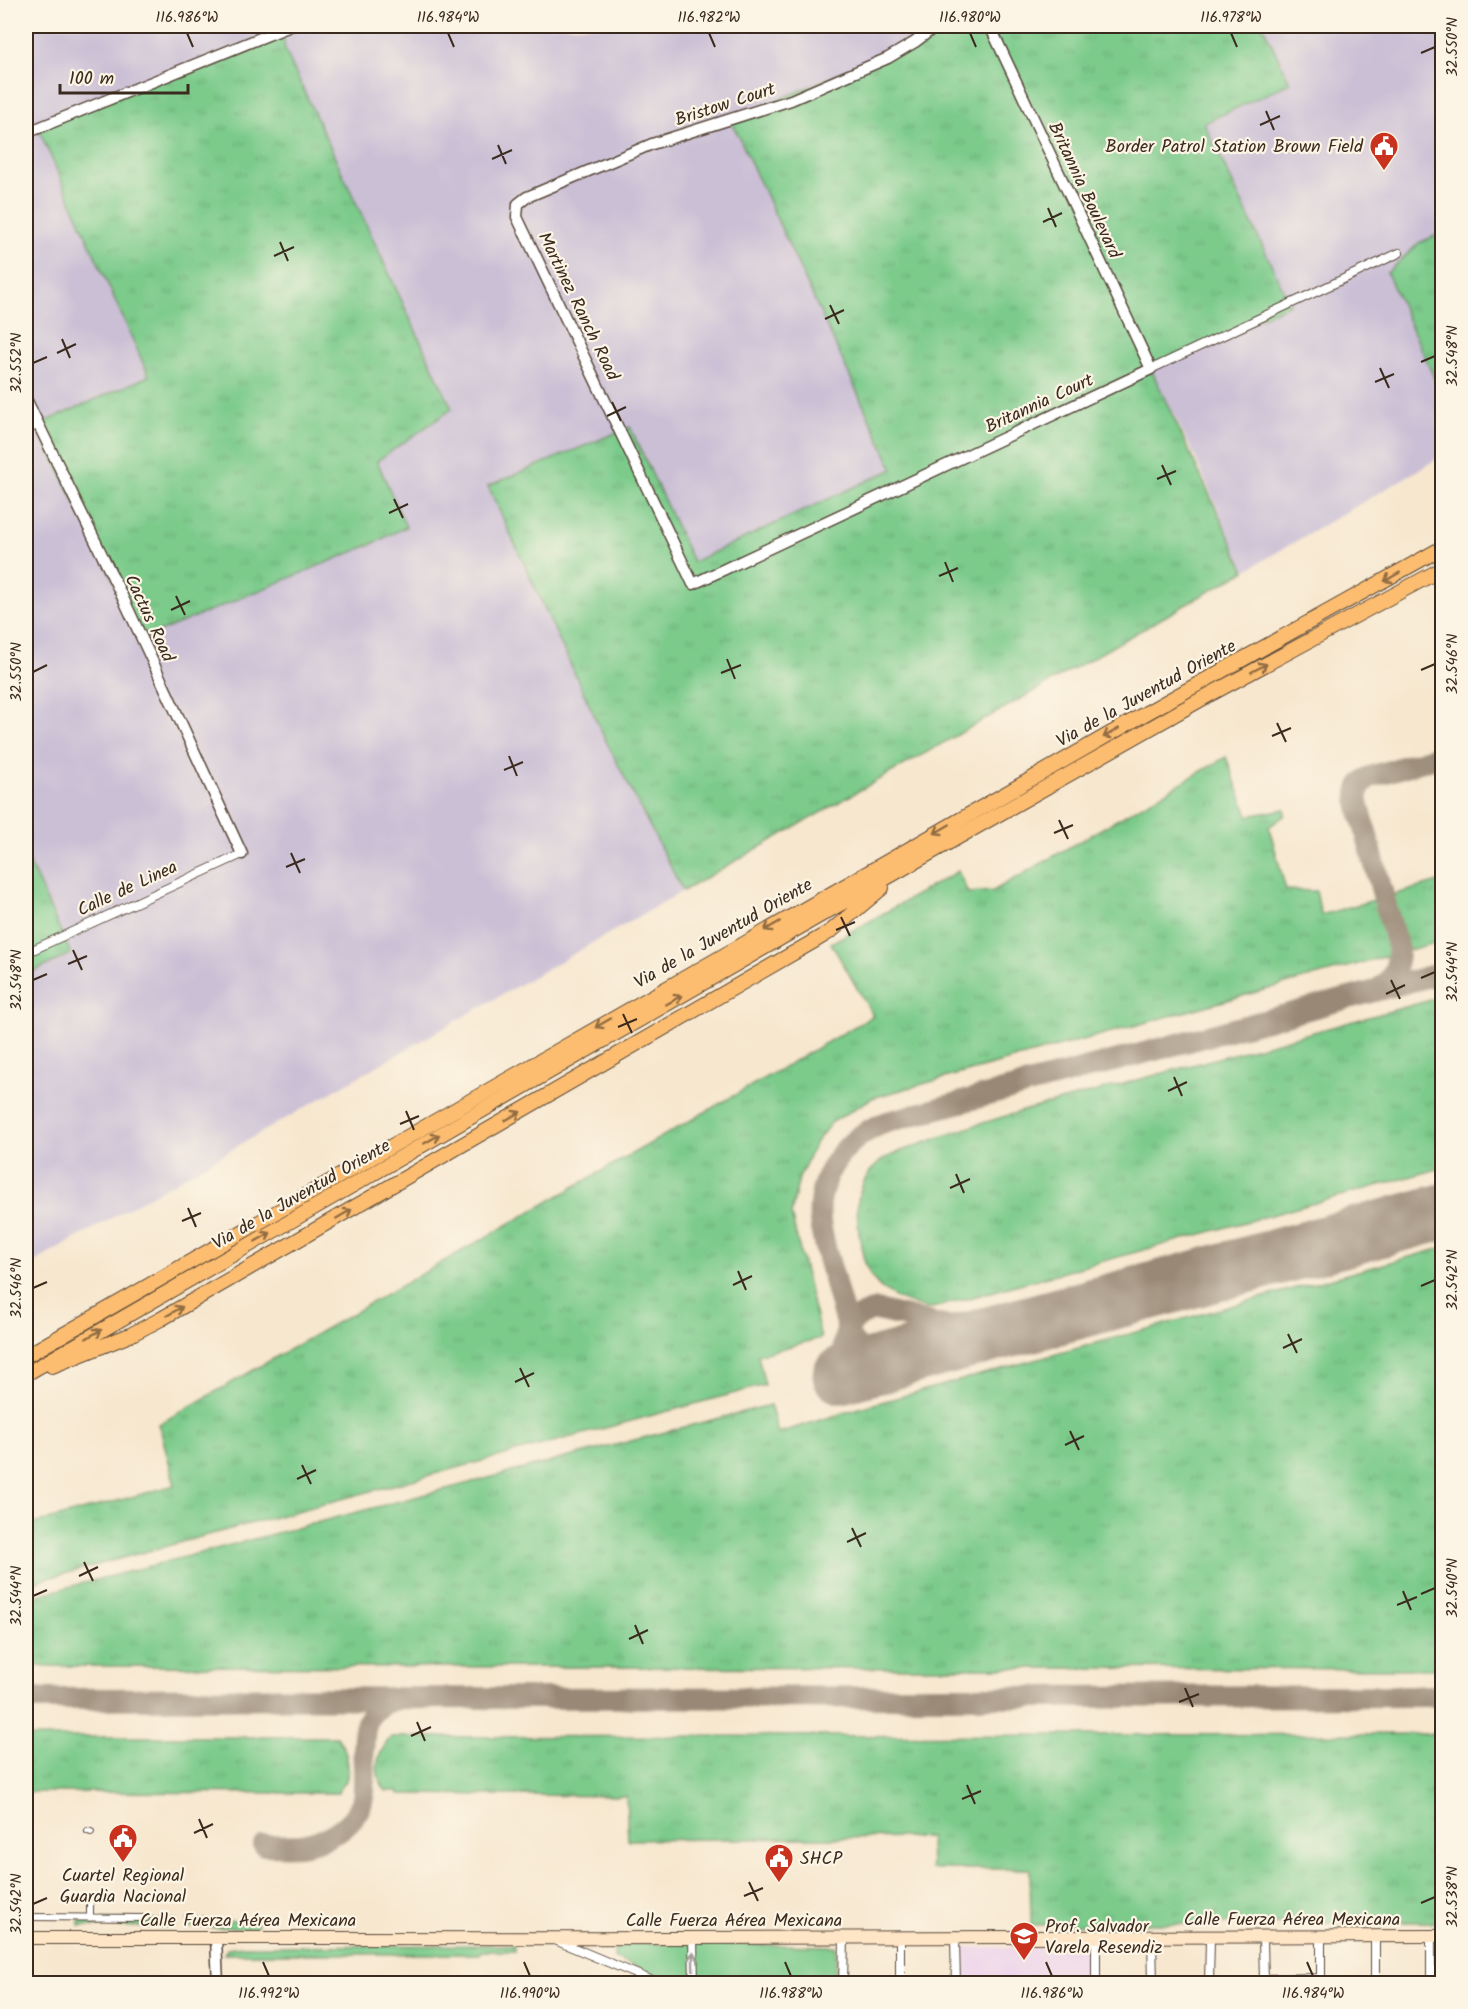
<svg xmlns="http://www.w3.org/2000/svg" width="1468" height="2009" font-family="Kalam,sans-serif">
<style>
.built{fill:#ebd1eb}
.industrial{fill:#cbbfd5;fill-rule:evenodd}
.grass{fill:url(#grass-tufts);stroke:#5c7a54;stroke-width:1.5}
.green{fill:#7ccb8b;stroke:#5c7a54;stroke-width:1.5}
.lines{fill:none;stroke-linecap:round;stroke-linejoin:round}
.taxiway{stroke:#998876;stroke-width:22}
.runway{stroke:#998876;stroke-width:57}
.pedestrian-casing{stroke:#574639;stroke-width:8}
.minor-casing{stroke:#574639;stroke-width:10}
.tertiary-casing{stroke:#574639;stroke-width:13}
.secondary-casing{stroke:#574639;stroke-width:14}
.trunk-casing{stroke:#574639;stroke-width:16}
.pedestrian{stroke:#fff;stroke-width:6}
.minor{stroke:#fff;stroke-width:8}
.tertiary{stroke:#fff;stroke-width:10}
.secondary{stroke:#fee5c5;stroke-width:12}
.trunk{stroke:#fcbd6f;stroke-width:14}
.oneway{stroke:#926c42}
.oneway2{stroke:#a79f9a}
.ticks{fill:none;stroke:#3b2a1e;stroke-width:2}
.labels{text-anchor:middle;stroke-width:4.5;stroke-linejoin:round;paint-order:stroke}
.street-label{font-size:18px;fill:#3b2a1e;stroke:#fcf5e5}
.poi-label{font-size:18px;fill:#3b2a1e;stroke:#fcf5e5;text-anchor:start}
.neatline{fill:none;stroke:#3b2a1e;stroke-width:2}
.ticks-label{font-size:15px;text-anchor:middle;fill:#3b2a1e}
</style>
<defs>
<pattern id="grass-tufts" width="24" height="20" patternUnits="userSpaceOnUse" patternTransform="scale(1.5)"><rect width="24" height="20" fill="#7ccb8b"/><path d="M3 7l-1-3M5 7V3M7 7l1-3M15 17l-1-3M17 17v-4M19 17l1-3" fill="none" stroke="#6cae78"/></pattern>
</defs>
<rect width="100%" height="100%" fill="#fcf5e5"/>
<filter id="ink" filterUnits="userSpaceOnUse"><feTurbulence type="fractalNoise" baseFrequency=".0167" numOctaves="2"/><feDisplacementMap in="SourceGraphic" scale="12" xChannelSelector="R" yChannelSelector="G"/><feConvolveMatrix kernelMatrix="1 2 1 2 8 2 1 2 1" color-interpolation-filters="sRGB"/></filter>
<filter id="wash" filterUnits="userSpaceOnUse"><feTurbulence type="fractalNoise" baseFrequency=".008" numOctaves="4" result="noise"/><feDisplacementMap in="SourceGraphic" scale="24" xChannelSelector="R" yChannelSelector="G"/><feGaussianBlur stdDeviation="1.35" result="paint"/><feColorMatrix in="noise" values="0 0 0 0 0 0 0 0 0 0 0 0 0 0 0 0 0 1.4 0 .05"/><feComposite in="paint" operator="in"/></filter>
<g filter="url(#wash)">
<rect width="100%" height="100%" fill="#f7e7cf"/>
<path class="built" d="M 961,1947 L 1090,1948 L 1089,1983 L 962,1983 Z"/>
<path class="industrial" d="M 26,26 L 936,26 L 915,42 L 732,120 L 893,469 L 693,562 L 630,427 L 605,739 L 683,891 L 26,1267 L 26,975 L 71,954 L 26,856 ZM 282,29 L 285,50 L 451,409 L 377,461 L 406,527 L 374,543 L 142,639 L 40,424 L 149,376 L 38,128 Z
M 1263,26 L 1442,26 L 1442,232 L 1419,243 L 1387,273 L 1442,395 L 1442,456 L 1245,571 L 1195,457 L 1151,369 L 1290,304 L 1204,123 L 1289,83 Z"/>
<path class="grass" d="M 948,26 L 1263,26 L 1290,83 L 1204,123 L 1290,304 L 1151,369 L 1245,571 L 683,891 L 605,739 L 488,486 L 630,427 L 693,562 L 893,469 L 731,120 L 915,42 Z
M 282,29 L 285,50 L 452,409 L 377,461 L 406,527 L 374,543 L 142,639 L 37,425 L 149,376 L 38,128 Z
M 1442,233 L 1442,232 L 1442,395 L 1387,273 L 1419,243 Z
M 1226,757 L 1248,816 L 1285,809 L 1285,815 L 1269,827 L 1286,890 L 1316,891 L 1321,915 L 1442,881 L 1442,941 L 872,1098 L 831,1123 L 816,1142 L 799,1178 L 791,1214 L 821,1338 L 758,1355 L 765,1385 L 26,1584 L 26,1526 L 175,1485 L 159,1424 L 873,1016 L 831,943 L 958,871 L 968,893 L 993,891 Z
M 26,856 L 71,954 L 26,975 Z
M 1442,997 L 1442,1168 L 929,1309 C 898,1302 870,1289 863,1256 C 857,1223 850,1192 875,1166 C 887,1154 908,1149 924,1143 C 965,1128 1007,1115 1049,1104 C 1180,1068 1311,1032 1442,997 Z
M 1442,1248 L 1442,1669 L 26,1666 L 26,1598 L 770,1405 L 778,1433 L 863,1407 Z
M 1442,1734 L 1442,1922 L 1031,1925 L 1030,1869 L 931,1869 L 930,1837 L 628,1840 L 626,1796 L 399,1794 L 398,1791 L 386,1791 C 371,1771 377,1754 391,1737 Z
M 26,1737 L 337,1737 C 346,1749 351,1765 346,1781 C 344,1786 339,1788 338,1793 L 26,1792 Z"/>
<path class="green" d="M 79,1920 L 175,1920 L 175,1927 L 79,1926 Z
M 188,1920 L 257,1921 L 257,1928 L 188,1927 Z
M 615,1943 L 836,1946 L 835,1983 L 675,1983 L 614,1958 Z
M 514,1945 L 514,1951 L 481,1951 L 480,1954 L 224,1954 L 228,1948 L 243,1946 Z"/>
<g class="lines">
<path class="taxiway" d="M 1377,990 C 1392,980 1398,968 1398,950 L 1358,803 C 1357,791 1359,783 1370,777 L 1442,755
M 935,1350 C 929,1352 922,1353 917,1357 C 905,1367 902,1378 885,1382 C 839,1391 825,1319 877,1310 L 978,1334 L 1000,1332
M 894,1361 C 874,1359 861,1355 850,1338 C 844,1317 838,1296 833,1275 C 828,1258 822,1240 820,1221 C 816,1176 845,1137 887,1122 L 1442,973
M 26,1699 L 1442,1696
M 264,1845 C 276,1845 289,1846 301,1845 C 313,1843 325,1839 335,1833 C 348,1825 357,1816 362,1802 C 372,1767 344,1709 398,1699"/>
<path class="runway" d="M 841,1375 L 1442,1212"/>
</g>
</g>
<g filter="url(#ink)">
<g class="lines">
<g class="pedestrian-casing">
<path id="pedestrian" d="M 88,1831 L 91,1832
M 87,1899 L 90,1899 L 90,1918
M 26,1917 L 146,1918"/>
</g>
<g class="minor-casing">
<path id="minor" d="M 1151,369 L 1399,253
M 26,430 L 37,425
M 26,953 L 242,854
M 1431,1936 L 1431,1984
M 1375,1937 L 1375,1984
M 693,1938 L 694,1984
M 1152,1938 L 1153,1984
M 1263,1938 L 1264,1983
M 955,1939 L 956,1984
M 1096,1939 L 1096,1984
M 555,1940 L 660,1984
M 1264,1979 L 1321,1978
M 1321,1983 L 1321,1937
M 843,1984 L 844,1938
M 900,1984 L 900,1939
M 1209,1984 L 1210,1938"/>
</g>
<g class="tertiary-casing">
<path id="tertiary" d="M 936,26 L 915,42 L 888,58 L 791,100 L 652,144 L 527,197 L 518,204 L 517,217 L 693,584 L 1151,369 L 990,26
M 26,133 L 290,26
M 26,399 L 124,600 L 242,854
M 216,1938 L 218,1984"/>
</g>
<g class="secondary-casing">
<path id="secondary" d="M 26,1938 C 498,1938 970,1939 1442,1936"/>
</g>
<g class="trunk-casing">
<path id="trunk" d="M 26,1356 L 1148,712 L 1442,548
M 52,1366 L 130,1335 L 161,1319 L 816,940 L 831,931 L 882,888
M 26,1374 L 819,916 L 1207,696 L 1442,569"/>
</g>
<use href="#pedestrian" class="pedestrian"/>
<use href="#minor" class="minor"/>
<use href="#tertiary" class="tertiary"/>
<use href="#secondary" class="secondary"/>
<use href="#trunk" class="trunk"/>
</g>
<defs><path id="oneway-shaft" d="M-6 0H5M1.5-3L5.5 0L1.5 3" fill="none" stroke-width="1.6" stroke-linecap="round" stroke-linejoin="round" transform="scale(1.5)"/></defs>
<g class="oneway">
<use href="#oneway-shaft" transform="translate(1392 577) rotate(150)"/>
<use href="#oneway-shaft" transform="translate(1259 668) rotate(-28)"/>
<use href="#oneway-shaft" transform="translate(1111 733) rotate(150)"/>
<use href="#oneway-shaft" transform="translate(942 829) rotate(150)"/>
<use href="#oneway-shaft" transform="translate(772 926) rotate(150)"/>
<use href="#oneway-shaft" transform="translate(674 1000) rotate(-30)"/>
<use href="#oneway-shaft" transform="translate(603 1023) rotate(150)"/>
<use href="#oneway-shaft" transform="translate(513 1116) rotate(-30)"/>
<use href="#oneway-shaft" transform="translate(432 1139) rotate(-30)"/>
<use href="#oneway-shaft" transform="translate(344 1214) rotate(-30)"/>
<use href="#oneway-shaft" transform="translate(263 1237) rotate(-30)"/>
<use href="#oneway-shaft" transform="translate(175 1311) rotate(-30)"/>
<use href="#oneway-shaft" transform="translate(94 1334) rotate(-30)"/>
</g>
<use class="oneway2" href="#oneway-shaft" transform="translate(693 1961) rotate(-91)"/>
</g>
<path class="ticks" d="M 187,33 L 193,47M 448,33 L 454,47M 709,33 L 715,47M 970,33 L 976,47M 1231,33 L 1237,47M 1421,53 L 1435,47M 1266,111 L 1274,130M 1260,125 L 1280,116M 498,145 L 506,164M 492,159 L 512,150M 1048,208 L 1056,227M 1043,222 L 1062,213M 280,242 L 288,261M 274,256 L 294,247M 830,305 L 839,324M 825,319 L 844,310M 62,339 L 70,358M 57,353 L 76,344M 1421,362 L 1435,356M 33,363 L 47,357M 1380,368 L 1389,388M 1375,382 L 1394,374M 612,402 L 621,421M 607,416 L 626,407M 1162,465 L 1171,485M 1157,479 L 1176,471M 394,499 L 403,518M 389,513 L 408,504M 945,562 L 953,582M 939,576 L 958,568M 176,596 L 185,615M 171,610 L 190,601M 727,659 L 735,679M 1421,670 L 1435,664M 33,672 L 47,665M 721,673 L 741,665M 1277,723 L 1286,742M 1272,736 L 1291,728M 509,756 L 517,776M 504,770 L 523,762M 1059,820 L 1068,839M 1054,833 L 1073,825M 291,853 L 300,873M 286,867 L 305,859M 841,917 L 850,936M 836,930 L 855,922M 73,950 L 82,970M 68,964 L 87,956M 1421,978 L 1435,972M 33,980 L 47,974M 1391,980 L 1400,999M 1386,994 L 1405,985M 623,1014 L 632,1033M 618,1027 L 637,1019M 1174,1077 L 1182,1096M 1168,1091 L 1187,1082M 406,1111 L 414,1130M 400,1124 L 419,1116M 956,1174 L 964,1193M 950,1188 L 970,1179M 188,1208 L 196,1227M 182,1221 L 201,1213M 738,1271 L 746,1290M 733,1285 L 752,1276M 1421,1286 L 1435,1280M 33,1288 L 47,1282M 1288,1334 L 1297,1353M 1283,1348 L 1302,1339M 520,1368 L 529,1387M 515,1382 L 534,1373M 1070,1431 L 1079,1450M 1065,1445 L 1084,1436M 302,1465 L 311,1484M 297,1479 L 316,1470M 852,1528 L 861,1547M 847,1542 L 866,1533M 84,1562 L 93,1581M 79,1576 L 98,1567M 1403,1591 L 1411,1610M 1421,1594 L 1435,1588M 33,1596 L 47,1590M 1397,1605 L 1417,1597M 635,1625 L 643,1644M 629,1639 L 648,1630M 1185,1688 L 1193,1707M 1179,1702 L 1199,1694M 417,1722 L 425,1741M 411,1736 L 431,1727M 967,1785 L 975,1804M 962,1799 L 981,1791M 199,1819 L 207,1838M 194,1833 L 213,1824M 749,1882 L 758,1901M 744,1896 L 763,1888M 1421,1903 L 1435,1897M 33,1904 L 47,1898M 263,1962 L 269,1976M 524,1962 L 530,1976M 785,1962 L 791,1976M 1046,1962 L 1052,1976M 1307,1962 L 1313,1976"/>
<defs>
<g id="civic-pin" transform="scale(1.5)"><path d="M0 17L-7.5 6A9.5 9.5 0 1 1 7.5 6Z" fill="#c8321e" stroke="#fcf5e5"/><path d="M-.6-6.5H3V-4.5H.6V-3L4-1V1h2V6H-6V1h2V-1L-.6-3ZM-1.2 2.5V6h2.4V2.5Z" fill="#fff"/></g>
<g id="school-pin" transform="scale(1.5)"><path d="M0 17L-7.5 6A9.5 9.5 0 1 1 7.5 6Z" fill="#c8321e" stroke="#fcf5e5"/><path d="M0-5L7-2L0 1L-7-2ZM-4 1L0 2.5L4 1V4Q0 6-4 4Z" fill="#fff"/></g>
</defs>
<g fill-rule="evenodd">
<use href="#civic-pin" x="1384" y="146"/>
<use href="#civic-pin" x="123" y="1838"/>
<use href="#civic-pin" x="779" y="1858"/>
<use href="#school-pin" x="1024" y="1936"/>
</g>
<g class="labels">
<g class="street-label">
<text transform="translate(725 104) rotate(-18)" y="6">Bristow Court</text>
<text transform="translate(1085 190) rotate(65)" y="6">Britannia Boulevard</text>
<text transform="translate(579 306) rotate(64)" y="6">Martinez Ranch Road</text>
<text transform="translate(1039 403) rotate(-25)" y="6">Britannia Court</text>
<text transform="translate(150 618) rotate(65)" y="6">Cactus Road</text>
<text transform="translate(1146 693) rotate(-29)" y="6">Via de la Juventud Oriente</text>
<text transform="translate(127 888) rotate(-25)" y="6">Calle de Linea</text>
<text transform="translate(723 933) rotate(-30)" y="6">Via de la Juventud Oriente</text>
<text transform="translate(301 1194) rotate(-30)" y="6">Via de la Juventud Oriente</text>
<text x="1292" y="1925">Calle Fuerza Aérea Mexicana</text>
<text x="248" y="1926">Calle Fuerza Aérea Mexicana</text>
<text x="734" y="1926">Calle Fuerza Aérea Mexicana</text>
</g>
<g class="poi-label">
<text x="1363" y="152" text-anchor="end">Border Patrol Station Brown Field</text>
<text x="800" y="1864">SHCP</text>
<text x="123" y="1881" text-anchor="middle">Cuartel Regional<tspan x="123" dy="21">Guardia Nacional</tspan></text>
<text x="1045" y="1932">Prof. Salvador<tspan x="1045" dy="21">Varela Resendiz</tspan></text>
</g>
</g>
<rect width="1468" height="2009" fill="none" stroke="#fcf5e5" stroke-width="66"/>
<path d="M60 84v9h128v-9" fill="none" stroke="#3b2a1e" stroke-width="3"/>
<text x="69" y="84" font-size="18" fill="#3b2a1e" stroke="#fcf5e5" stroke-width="4.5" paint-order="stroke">100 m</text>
<rect x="33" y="33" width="1402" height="1943" class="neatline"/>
<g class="ticks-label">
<text x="187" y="22">116.986°W</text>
<text x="448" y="22">116.984°W</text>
<text x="709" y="22">116.982°W</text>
<text x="970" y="22">116.980°W</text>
<text x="1231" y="22">116.978°W</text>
<text transform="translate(1452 47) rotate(-90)" y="5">32.550°N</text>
<text transform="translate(1452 356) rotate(-90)" y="5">32.548°N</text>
<text transform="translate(16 363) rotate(-90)" y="5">32.552°N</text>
<text transform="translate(1452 664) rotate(-90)" y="5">32.546°N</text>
<text transform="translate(16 672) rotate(-90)" y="5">32.550°N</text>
<text transform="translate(1452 972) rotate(-90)" y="5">32.544°N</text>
<text transform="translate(16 980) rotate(-90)" y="5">32.548°N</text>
<text transform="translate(1452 1280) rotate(-90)" y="5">32.542°N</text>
<text transform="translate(16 1288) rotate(-90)" y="5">32.546°N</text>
<text transform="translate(1452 1588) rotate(-90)" y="5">32.540°N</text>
<text transform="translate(16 1596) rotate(-90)" y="5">32.544°N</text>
<text transform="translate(1452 1897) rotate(-90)" y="5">32.538°N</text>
<text transform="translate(16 1904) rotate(-90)" y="5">32.542°N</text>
<text x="269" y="1998">116.992°W</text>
<text x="530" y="1998">116.990°W</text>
<text x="791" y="1998">116.988°W</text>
<text x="1052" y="1998">116.986°W</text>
<text x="1313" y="1998">116.984°W</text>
</g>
</svg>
